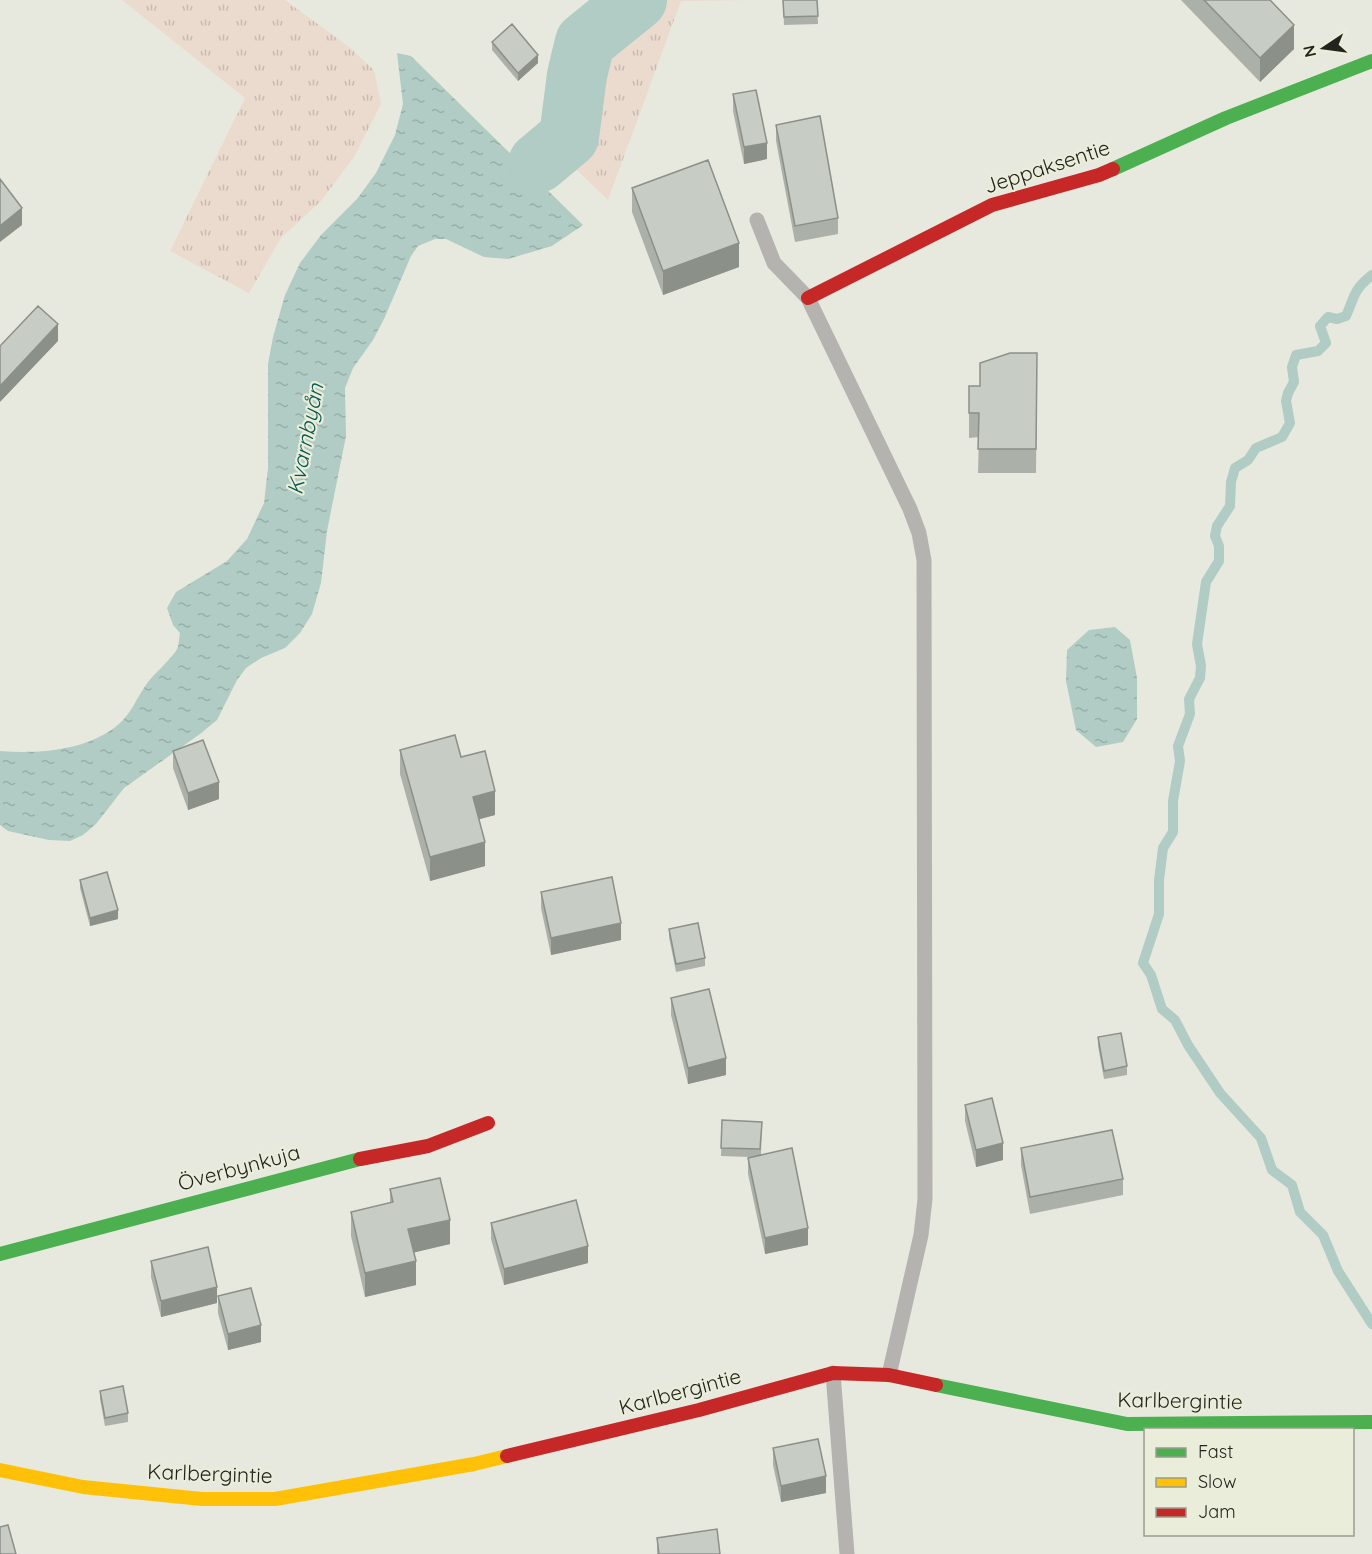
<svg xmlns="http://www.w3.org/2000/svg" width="1372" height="1554" font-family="Quicksand,sans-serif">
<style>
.grass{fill:url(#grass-tufts)}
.water{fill:url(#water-ripples)}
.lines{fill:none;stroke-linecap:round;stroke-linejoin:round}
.stream{stroke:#b0ccc4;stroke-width:10}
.river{stroke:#b0ccc4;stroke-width:60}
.lane{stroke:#b5b3b0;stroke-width:15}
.fast{stroke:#4caf50;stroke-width:14}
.slow{stroke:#ffc107;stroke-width:14}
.jam{stroke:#c62828;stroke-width:14}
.wall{fill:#abb0a9}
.shaded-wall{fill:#8b9089}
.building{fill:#c7cdc4;stroke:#8b9089;stroke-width:1.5}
.labels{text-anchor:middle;stroke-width:4.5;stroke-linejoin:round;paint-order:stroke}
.street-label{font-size:21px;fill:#23241d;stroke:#eaedda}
.water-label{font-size:22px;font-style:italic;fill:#065950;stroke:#eaedda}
</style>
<defs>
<pattern id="grass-tufts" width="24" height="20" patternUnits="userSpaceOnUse" patternTransform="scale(1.5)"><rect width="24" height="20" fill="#ebdace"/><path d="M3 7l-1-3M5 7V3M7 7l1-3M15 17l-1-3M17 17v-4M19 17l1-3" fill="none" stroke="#c9bbb0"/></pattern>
<pattern id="water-ripples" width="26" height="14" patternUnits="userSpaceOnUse" patternTransform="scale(1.5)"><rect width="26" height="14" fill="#b0ccc4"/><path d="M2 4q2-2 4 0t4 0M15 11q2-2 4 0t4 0" fill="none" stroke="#97afa8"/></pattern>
</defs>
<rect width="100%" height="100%" fill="#e7e9de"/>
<path class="grass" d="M 122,0 L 285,0 L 349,47 L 374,70 L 381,104 L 354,157 L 321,201 L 281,238 L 249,293 L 170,251 L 245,98 Z
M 605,0 L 752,0 L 681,1 L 608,200 L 550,144 L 567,70 Z"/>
<path class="water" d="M 397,53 L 411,56 L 583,225 L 552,246 L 508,259 L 484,257 L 446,239 L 435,239 L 418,246 L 411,256 L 384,319 L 373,340 L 353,368 L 345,388 L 346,436 L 327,531 L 321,583 L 312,614 L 300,633 L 285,648 L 261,658 L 246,668 L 237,680 L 217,720 L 200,734 L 124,788 L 96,824 L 83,835 L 70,841 L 49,840 L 8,831 L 0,825 L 0,751 C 39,754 87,751 119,724 C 131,714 138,695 148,682 C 156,672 168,662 176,651 C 179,646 179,639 180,633 L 173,625 L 167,608 L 176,592 L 227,561 L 247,539 L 264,503 L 268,468 L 268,364 L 273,337 L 285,295 L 300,263 L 321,235 L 357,199 L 376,173 L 395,135 L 403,104 Z
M 1115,627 L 1130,640 L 1137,678 L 1137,719 L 1123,742 L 1096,747 L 1076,730 L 1066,681 L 1067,650 L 1089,630 Z"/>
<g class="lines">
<path class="stream" d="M 1372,275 C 1353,290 1355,296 1346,316 L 1337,319 L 1328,317 L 1320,326 L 1326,343 L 1318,351 L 1296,355 L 1292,367 L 1294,382 L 1288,393 L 1286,401 L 1290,423 L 1282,437 L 1256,448 L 1248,460 L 1235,468 L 1231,482 L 1230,506 L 1217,526 L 1215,536 L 1219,546 L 1219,561 L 1206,582 L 1197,644 L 1201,666 L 1200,678 L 1189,699 L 1190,714 L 1178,746 L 1180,761 L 1173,801 L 1173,832 L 1163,848 L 1159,880 L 1159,914 L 1143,963 L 1151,975 L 1162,1009 L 1175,1020 L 1188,1045 L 1220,1093 L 1261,1138 L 1272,1170 L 1292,1185 L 1300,1212 L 1323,1235 L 1338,1271 L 1372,1324"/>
<path class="river" d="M 538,163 L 569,137 L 577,75 L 585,42 L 637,0"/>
<path class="lane" d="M 757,220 L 774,263 L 808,298 L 910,509 L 919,533 L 924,560 L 925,1199 L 921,1235 L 889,1375
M 833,1373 L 847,1554"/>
<path class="fast" d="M 1113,169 L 1226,118 L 1372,61
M 0,1254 L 360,1159
M 936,1385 L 1127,1424 L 1372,1422"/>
<path class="slow" d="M 0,1470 L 83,1487 L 202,1499 L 275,1499 L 474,1464 L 507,1456"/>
<path class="jam" d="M 808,298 L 992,205 L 1099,175 L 1113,169
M 360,1159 L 428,1146 L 488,1123
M 507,1456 L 699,1410 L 833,1373 L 889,1375 L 936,1385"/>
</g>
<path class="wall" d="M 783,0 L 817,0 L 818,24 L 784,25 Z
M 1181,0 L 1270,0 L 1294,49 L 1260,82 Z
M 492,42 L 538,63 L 518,81 L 492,50 Z
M 733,94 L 767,159 L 744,164 L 733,111 Z
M 776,125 L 838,218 L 838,234 L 795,242 L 776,141 Z
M 632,188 L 739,267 L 663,295 L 632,212 Z
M 1037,353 L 1036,473 L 978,473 L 979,437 L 969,438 L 969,386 L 980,386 Z
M 400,750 L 461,757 L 495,815 L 479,819 L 485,866 L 430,881 L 400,774 Z
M 173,751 L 219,799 L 188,810 L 173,768 Z
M 80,880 L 118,919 L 90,926 L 80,888 Z
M 541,892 L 621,940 L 551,955 L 541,908 Z
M 669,929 L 705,958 L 705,966 L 676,972 L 669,937 Z
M 671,998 L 726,1075 L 688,1084 L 671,1015 Z
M 1098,1037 L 1127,1066 L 1127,1075 L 1104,1079 L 1098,1046 Z
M 965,1105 L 1003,1160 L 976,1167 L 965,1121 Z
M 722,1120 L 762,1122 L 761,1155 L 808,1245 L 765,1254 L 748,1174 L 748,1158 L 750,1157 L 721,1156 Z
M 1021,1148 L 1123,1179 L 1123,1195 L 1030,1214 L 1021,1165 Z
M 390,1189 L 450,1244 L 414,1252 L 416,1285 L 365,1297 L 351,1236 L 351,1212 L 390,1203 Z
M 491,1223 L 588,1263 L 504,1285 L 491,1239 Z
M 151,1261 L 217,1303 L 161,1317 L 151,1277 Z
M 218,1296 L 261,1342 L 228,1350 L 218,1313 Z
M 100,1391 L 128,1413 L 128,1422 L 105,1426 L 100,1399 Z
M 773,1448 L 826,1493 L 781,1502 L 773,1465 Z
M 657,1538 L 720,1554 L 657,1554 Z"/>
<path class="shaded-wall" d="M 1294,25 L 1294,49 L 1260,82 L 1260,58 Z
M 538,55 L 538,63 L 518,81 L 518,73 Z
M 767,143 L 767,159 L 744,164 L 744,147 Z
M 22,208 L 22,225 L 0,242 L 0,226 Z
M 739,243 L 739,267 L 663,295 L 663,271 Z
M 58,324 L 58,341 L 0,402 L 0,386 Z
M 219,782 L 219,799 L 188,810 L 188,793 Z
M 495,791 L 495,815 L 473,821 L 473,797 Z
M 485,842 L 485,866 L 430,881 L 430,857 Z
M 118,910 L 118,919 L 90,926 L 90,918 Z
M 621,923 L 621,940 L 551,955 L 551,938 Z
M 726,1058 L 726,1075 L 688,1084 L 688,1068 Z
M 1003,1143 L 1003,1160 L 976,1167 L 976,1150 Z
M 450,1220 L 450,1244 L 408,1254 L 408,1229 Z
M 808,1228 L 808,1245 L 765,1254 L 765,1238 Z
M 588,1246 L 588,1263 L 504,1285 L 504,1269 Z
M 416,1261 L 416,1285 L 365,1297 L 365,1273 Z
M 217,1287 L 217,1303 L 161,1317 L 161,1301 Z
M 261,1325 L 261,1342 L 228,1350 L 228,1334 Z
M 826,1476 L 826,1493 L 781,1502 L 781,1486 Z"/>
<path class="building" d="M 783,0 L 817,0 L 818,16 L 784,17 Z
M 1204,0 L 1270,0 L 1294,25 L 1260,58 Z
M 512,24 L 538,55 L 518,73 L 492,42 Z
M 756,90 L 767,143 L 744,147 L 733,94 Z
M 820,116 L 838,218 L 795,226 L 776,125 Z
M 708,160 L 739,243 L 663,271 L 632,188 Z
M 0,179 L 22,208 L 0,226 Z
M 38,306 L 58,324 L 0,386 L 0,346 Z
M 1010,353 L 1037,353 L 1036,449 L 978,449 L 979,413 L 969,413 L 969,386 L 980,386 L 980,363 Z
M 455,735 L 461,757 L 485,751 L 495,791 L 473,797 L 485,842 L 430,857 L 400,750 Z
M 203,740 L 219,782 L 188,793 L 173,751 Z
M 107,872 L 118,910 L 90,918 L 80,880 Z
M 612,877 L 621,923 L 551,938 L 541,892 Z
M 698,923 L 705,958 L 676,964 L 669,929 Z
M 709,989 L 726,1058 L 688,1068 L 671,998 Z
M 1121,1033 L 1127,1066 L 1104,1071 L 1098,1037 Z
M 992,1098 L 1003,1143 L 976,1150 L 965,1105 Z
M 722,1120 L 762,1122 L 760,1149 L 721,1148 Z
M 1112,1130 L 1123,1179 L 1030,1197 L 1021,1148 Z
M 792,1148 L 808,1228 L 765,1238 L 748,1158 Z
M 440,1178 L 450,1220 L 408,1229 L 416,1261 L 365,1273 L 351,1212 L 393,1202 L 390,1189 Z
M 576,1200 L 588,1246 L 504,1269 L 491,1223 Z
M 208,1247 L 217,1287 L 161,1301 L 151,1261 Z
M 251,1288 L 261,1325 L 228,1334 L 218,1296 Z
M 123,1386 L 128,1413 L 105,1418 L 100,1391 Z
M 818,1439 L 826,1476 L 781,1486 L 773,1448 Z
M 8,1525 L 16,1554 L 0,1554 L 0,1527 Z
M 717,1529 L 720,1554 L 659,1554 L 657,1538 Z"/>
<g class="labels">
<g class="street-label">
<text transform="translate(1047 167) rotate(-18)" y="7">Jeppaksentie</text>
<text transform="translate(239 1168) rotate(-15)" y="7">Överbynkuja</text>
<text transform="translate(680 1392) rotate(-15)" y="7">Karlbergintie</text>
<text transform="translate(1180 1401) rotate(1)" y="7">Karlbergintie</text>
<text transform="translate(210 1474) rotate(2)" y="7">Karlbergintie</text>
</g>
<g class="water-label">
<text transform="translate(305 439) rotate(-79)" y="8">Kvarnbyån</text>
</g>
</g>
<rect x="1144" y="1428" width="210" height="108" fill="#eaedda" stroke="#9a9d8e" stroke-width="1.5"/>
<rect x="1156" y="1448" width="30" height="9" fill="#4caf50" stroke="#9a9d8e" stroke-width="1.5"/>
<text x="1198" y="1458" font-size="18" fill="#23241d">Fast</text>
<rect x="1156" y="1478" width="30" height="9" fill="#ffc107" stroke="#9a9d8e" stroke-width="1.5"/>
<text x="1198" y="1488" font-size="18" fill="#23241d">Slow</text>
<rect x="1156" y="1508" width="30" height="9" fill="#c62828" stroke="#9a9d8e" stroke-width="1.5"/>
<text x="1198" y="1518" font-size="18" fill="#23241d">Jam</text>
<g transform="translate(1324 48) rotate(257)" stroke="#eaedda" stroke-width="4.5" paint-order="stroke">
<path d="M0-4.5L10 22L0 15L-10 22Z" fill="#23241d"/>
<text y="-9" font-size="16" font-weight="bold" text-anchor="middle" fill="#23241d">N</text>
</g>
</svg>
